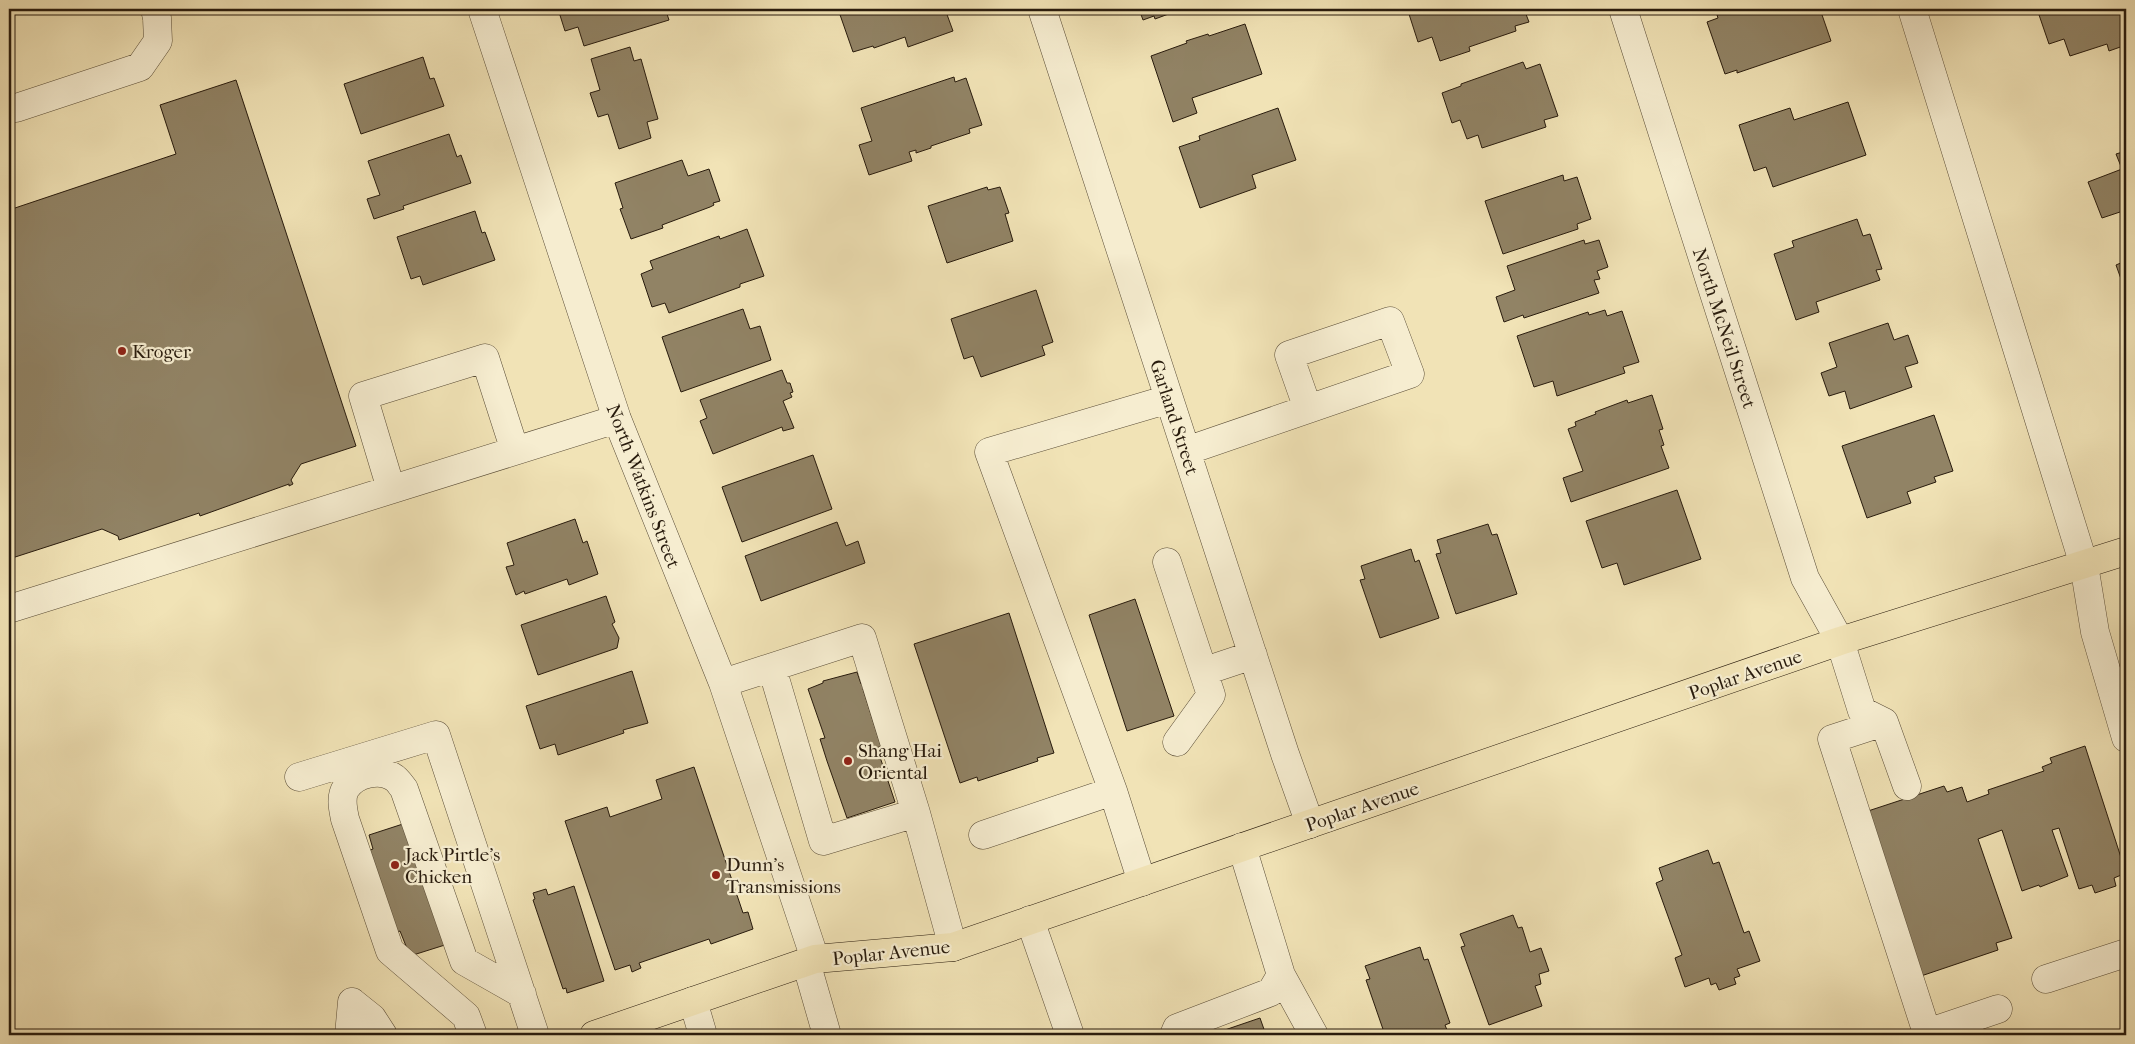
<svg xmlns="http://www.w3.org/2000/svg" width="2135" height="1044" font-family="'IM FELL French Canon',serif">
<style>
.building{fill:#918365;stroke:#281b0d}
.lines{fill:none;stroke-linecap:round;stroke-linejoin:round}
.minor-casing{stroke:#5a4d37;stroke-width:29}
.major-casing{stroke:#281b0d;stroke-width:29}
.minor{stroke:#f6edd0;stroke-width:28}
.major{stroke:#f1e3b6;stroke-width:28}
.poi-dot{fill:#8f2418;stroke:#f6edd0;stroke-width:2}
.labels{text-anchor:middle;stroke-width:4.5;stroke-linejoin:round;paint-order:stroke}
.street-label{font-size:19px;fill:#281b0d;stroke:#f6edd0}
.poi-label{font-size:19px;fill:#281b0d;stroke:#f6edd0;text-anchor:start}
</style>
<rect width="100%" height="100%" fill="#f1e3b6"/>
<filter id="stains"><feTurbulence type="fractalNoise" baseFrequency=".004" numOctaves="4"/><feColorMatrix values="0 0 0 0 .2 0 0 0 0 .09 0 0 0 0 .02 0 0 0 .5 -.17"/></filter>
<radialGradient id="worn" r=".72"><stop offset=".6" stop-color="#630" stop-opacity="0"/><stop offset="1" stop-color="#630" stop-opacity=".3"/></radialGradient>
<path class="building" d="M 558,9 L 674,9 L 675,11 L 667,14 L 669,20 L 584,46 L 578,27 L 565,31 Z
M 838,9 L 945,9 L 953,31 L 908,47 L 905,37 L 874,48 L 873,46 L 853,52 Z
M 1139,9 L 1182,9 L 1155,19 L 1154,16 L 1143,20 Z
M 1414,9 L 1524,9 L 1529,22 L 1515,26 L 1516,31 L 1469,47 L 1470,51 L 1440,61 L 1432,37 L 1418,42 L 1408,11 Z
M 1737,9 L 1820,9 L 1831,41 L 1737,73 L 1737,70 L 1725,74 L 1707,22 L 1718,18 L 1717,15 Z
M 2037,9 L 2126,9 L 2126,45 L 2109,51 L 2107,44 L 2070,56 L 2064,39 L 2049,44 Z
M 1245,24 L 1262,74 L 1192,98 L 1197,113 L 1173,122 L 1151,56 L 1187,43 L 1186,41 L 1208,34 L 1209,36 Z
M 630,47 L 634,61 L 641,59 L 658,119 L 647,122 L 651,138 L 619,149 L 608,114 L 598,117 L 590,93 L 600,90 L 591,59 Z
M 423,57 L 430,79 L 434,78 L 444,106 L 361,134 L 344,84 Z
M 1523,62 L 1526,69 L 1540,64 L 1558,116 L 1544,120 L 1546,127 L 1482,148 L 1478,135 L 1467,139 L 1460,120 L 1452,123 L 1442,93 L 1461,86 L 1461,84 Z
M 954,77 L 955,82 L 966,78 L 982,125 L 969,129 L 970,133 L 931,146 L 931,148 L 916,153 L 916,150 L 909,152 L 912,161 L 869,175 L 859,145 L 872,141 L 861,108 Z
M 236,80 L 356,446 L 301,464 L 291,480 L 293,484 L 289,486 L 289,484 L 200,516 L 199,513 L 119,540 L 118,536 L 102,529 L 9,559 L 9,210 L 176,154 L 160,105 Z
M 1848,102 L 1866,155 L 1773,187 L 1766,167 L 1754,171 L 1739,125 L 1790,108 L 1794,120 Z
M 1278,108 L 1296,160 L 1252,175 L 1256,188 L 1200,208 L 1179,147 L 1200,140 L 1199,136 Z
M 449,134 L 457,157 L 461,155 L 471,183 L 403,206 L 404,209 L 374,219 L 367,199 L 380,195 L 368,161 Z
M 2126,151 L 2126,218 L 2123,211 L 2102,218 L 2088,182 L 2122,169 L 2116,154 Z
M 682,160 L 688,176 L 709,169 L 720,201 L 713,203 L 714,205 L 710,207 L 662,225 L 663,228 L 631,239 L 620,209 L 623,208 L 615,183 Z
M 1563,175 L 1564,181 L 1577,177 L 1591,219 L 1577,224 L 1578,229 L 1503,254 L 1485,201 Z
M 987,187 L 988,190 L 1000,187 L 1009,213 L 1005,214 L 1013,241 L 947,263 L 928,206 Z
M 475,211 L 482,233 L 485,232 L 495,260 L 423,285 L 420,276 L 411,279 L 397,237 Z
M 1857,219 L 1863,236 L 1870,234 L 1882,269 L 1876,270 L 1880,280 L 1816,302 L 1819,312 L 1796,320 L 1774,254 L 1794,247 L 1792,241 Z
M 747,229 L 764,276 L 740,284 L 740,287 L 669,313 L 665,303 L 652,307 L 641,274 L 653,269 L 650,261 L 719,236 L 720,239 Z
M 1584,240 L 1585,244 L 1599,240 L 1608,267 L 1597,271 L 1600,279 L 1594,280 L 1599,293 L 1524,318 L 1523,315 L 1504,322 L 1496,297 L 1515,290 L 1507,266 Z
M 2126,254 L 2126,293 L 2116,265 L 2123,262 L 2121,256 Z
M 1036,290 L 1053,342 L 1042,346 L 1045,355 L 981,377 L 973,356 L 964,359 L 951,319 Z
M 743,309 L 750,329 L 760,326 L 771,360 L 681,392 L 662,337 Z
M 1605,310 L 1607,316 L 1622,311 L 1639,362 L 1623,367 L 1625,373 L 1557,396 L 1553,381 L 1534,387 L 1517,336 L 1588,312 L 1589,315 Z
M 1888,323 L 1894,340 L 1908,335 L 1918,363 L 1905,367 L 1912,387 L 1850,409 L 1845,391 L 1829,396 L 1821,373 L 1837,367 L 1829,343 Z
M 782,370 L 787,383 L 790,383 L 793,392 L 790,393 L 792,397 L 783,401 L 794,428 L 783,431 L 782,427 L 713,454 L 700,421 L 707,418 L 700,400 Z
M 1652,395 L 1663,429 L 1659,430 L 1664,445 L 1661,446 L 1669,468 L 1571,502 L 1563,478 L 1583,471 L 1568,429 L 1576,426 L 1575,422 L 1596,414 L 1595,412 L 1627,400 L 1628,403 Z
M 1934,415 L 1953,471 L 1934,477 L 1936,482 L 1907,492 L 1911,503 L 1867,518 L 1842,446 Z
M 813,455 L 832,509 L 742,542 L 722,487 Z
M 1677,490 L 1701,559 L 1624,585 L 1617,563 L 1602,568 L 1586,521 Z
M 575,519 L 583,543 L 587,541 L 598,574 L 569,585 L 567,579 L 525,594 L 524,591 L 516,595 L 506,567 L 514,565 L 507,543 Z
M 837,522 L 846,546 L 858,541 L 865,563 L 761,601 L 745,556 Z
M 1488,524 L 1492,535 L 1497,534 L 1517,594 L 1456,614 L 1436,554 L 1441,553 L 1437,540 Z
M 1411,549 L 1415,562 L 1419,560 L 1439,618 L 1380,638 L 1360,580 L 1365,579 L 1361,566 Z
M 606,596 L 615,622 L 612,624 L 619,638 L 617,648 L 538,675 L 521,625 Z
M 1135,599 L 1174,716 L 1127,731 L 1089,615 Z
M 1009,613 L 1054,753 L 1037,758 L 1038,761 L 978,781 L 977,777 L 960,783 L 914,644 Z
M 632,671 L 648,723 L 623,730 L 624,733 L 558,755 L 555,744 L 540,749 L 526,706 Z
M 857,672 L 861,684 L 863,683 L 864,688 L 863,689 L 881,746 L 877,748 L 895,802 L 847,818 L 827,761 L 820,739 L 825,738 L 808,689 L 823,683 L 823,681 Z
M 2085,746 L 2126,873 L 2114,878 L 2116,886 L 2095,893 L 2092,885 L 2079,889 L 2059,828 L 2052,830 L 2068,876 L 2040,887 L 2039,885 L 2022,891 L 2002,830 L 1978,839 L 2012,938 L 1996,943 L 1998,950 L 1921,976 L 1865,812 L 1944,786 L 1947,792 L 1962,787 L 1967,802 L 1989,794 L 1988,790 L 2044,771 L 2042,767 L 2052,763 L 2050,758 Z
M 694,767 L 743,913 L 748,912 L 753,929 L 711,944 L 709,939 L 639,963 L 641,968 L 632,972 L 630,965 L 615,970 L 565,821 L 607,807 L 610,817 L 662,799 L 656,780 Z
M 409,822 L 448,944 L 410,956 L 400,931 L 388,936 L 360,854 L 373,849 L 369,835 Z
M 1708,850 L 1713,864 L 1719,862 L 1744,933 L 1749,931 L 1760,961 L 1737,969 L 1740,976 L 1734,978 L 1736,984 L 1719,990 L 1716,983 L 1711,985 L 1709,978 L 1685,987 L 1675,958 L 1682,955 L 1656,883 L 1663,880 L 1659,868 Z
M 574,886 L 604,981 L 567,993 L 566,988 L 563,989 L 533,900 L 535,899 L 533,893 L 546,889 L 548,895 Z
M 1513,915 L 1518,928 L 1522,927 L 1530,952 L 1541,948 L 1549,971 L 1539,974 L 1541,984 L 1535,986 L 1542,1006 L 1489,1025 L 1461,947 L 1465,946 L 1460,934 Z
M 1420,947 L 1424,960 L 1428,959 L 1450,1023 L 1445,1025 L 1449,1035 L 1385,1035 L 1366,980 L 1370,979 L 1365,966 Z
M 1260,1018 L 1266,1035 L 1210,1035 Z"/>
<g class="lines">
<g class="minor-casing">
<path id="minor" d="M 482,9 L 617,419 L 723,683 L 815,959
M 1042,9 L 1285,754 L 1310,824
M 1623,9 L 1805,578 L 1840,641 L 1862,711 L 1884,722 L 1907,786
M 1912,9 L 2084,565 L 2095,632 L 2126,738
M 16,108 L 140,67 L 158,41 L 157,18 L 155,9
M 1186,451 L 1410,374 L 1390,321 L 1289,355 L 1308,409
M 391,489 L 363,396 L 485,358 L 515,451
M 1167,562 L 1211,695 L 1177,742
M 9,609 L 617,419
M 772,668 L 823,841 L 916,813
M 1205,671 L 1253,655
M 723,683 L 862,638 L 916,813 L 953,947
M 1884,722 L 1832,739 L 1927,1033 L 1998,1009
M 299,777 L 436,735 L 535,1035
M 983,835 L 1113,791
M 1142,882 L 1113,791 L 989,452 L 1169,399
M 1030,920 L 1070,1035
M 806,962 L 827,1035
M 1281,975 L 1314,1035
M 2046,979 L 2126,953
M 693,1001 L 703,1035
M 352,1002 L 372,1018 L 383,1035
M 349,1035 L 352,1002
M 473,1035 L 466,1016 L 390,951 L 345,819 C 343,809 340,797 346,788 C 355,774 379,768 393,777 C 397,779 401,785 404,789 L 464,961 L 522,994
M 1174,1035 L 1177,1028 L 1271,992 L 1281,975 L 1242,847"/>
</g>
<g class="major-casing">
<path id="major" d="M 594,1035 L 815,959 L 953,947 L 1840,641 L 2126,551"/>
</g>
<use href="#minor" class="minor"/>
<use href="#major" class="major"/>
</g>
<g class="poi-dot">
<circle cx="122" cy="351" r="5"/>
<circle cx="848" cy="761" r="5"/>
<circle cx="395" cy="865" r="5"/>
<circle cx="716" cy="875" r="5"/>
</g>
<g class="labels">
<g class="street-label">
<text transform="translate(1725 328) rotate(72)" y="7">North McNeil Street</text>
<text transform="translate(1175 417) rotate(72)" y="7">Garland Street</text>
<text transform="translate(644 486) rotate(69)" y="7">North Watkins Street</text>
<text transform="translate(1745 674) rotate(-19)" y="7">Poplar Avenue</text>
<text transform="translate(1362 806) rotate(-19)" y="7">Poplar Avenue</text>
<text transform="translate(891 952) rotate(-6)" y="7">Poplar Avenue</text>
</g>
<g class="poi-label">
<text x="132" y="358">Kroger</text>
<text x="858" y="757">Shang Hai<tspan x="858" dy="22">Oriental</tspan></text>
<text x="405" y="861">Jack Pirtle's<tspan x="405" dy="22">Chicken</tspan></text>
<text x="726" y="871">Dunn's<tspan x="726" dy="22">Transmissions</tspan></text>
</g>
</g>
<rect width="2135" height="1044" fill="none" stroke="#f1e3b6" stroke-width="30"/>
<rect x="10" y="10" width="2115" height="1024" fill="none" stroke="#281b0d" stroke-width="2.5"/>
<rect x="15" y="15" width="2105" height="1014" fill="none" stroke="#281b0d"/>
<rect width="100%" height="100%" filter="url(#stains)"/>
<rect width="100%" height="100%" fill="url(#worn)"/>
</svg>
